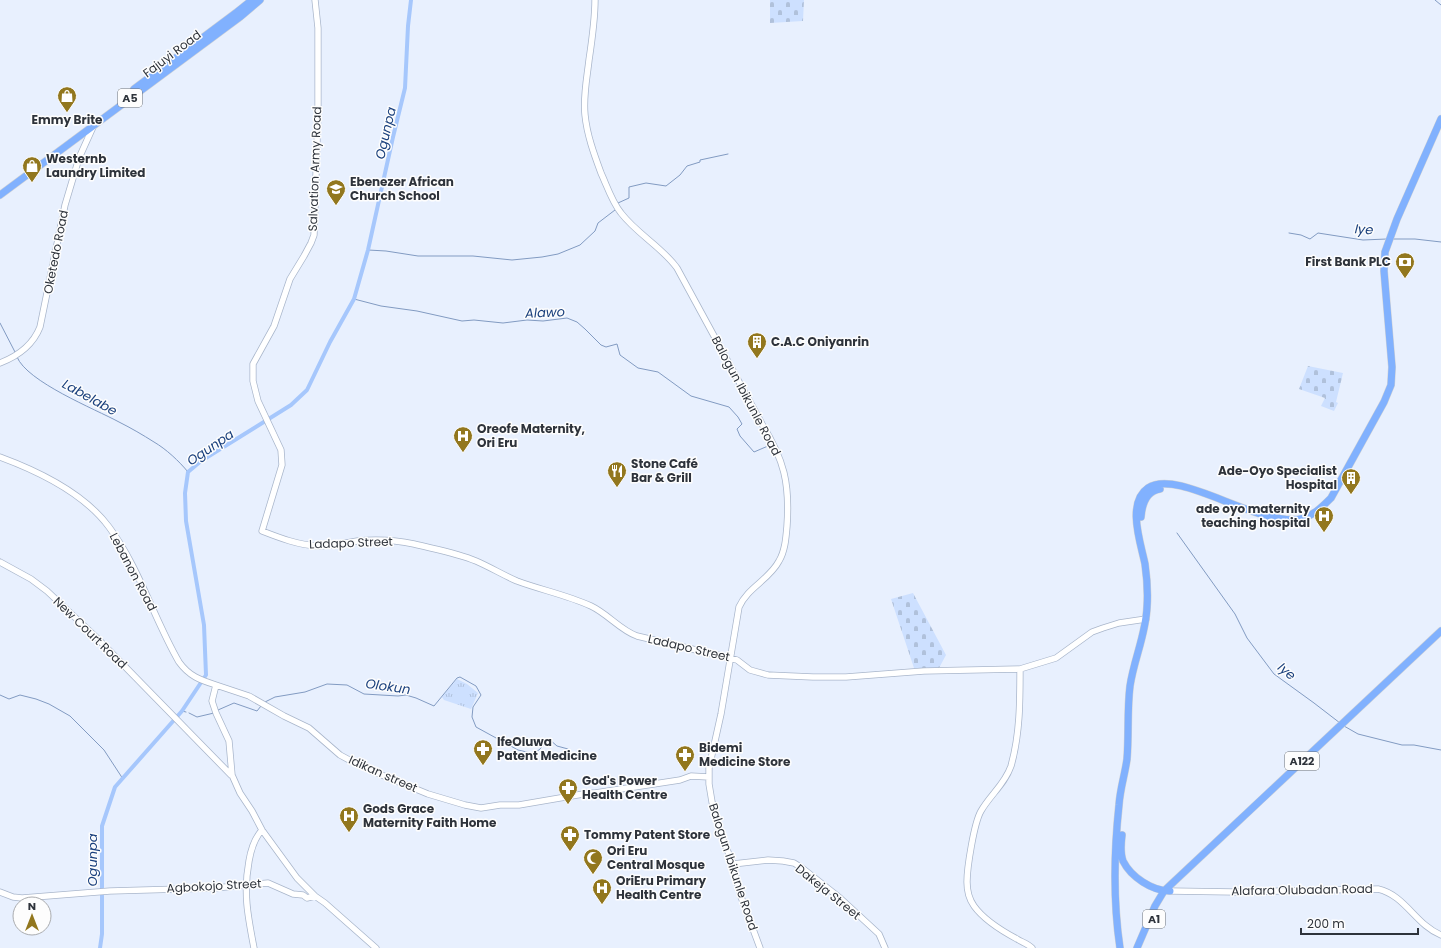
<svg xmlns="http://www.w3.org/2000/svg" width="1441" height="948" font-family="Poppins,sans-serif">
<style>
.grass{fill:url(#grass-tufts)}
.cemetery{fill:url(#cemetery-stones)}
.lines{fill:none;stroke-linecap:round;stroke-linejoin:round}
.stream{stroke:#829bc2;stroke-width:1}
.canal{stroke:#a6c7fc;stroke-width:4}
.secondary-casing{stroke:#a9b6cb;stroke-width:7}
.highway-casing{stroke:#d1d2d4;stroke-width:8}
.secondary{stroke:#fff;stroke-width:5.5}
.highway{stroke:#81b1fe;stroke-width:7}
.labels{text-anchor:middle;stroke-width:3;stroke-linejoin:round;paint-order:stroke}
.shield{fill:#fdfdfd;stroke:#6c7075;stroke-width:1}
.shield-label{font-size:11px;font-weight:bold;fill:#2e333b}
.street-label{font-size:12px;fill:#2e333b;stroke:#fdfdfd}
.poi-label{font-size:12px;font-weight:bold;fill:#2e333b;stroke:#fdfdfd;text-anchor:start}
.water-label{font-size:13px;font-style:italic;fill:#1a407d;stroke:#fdfdfd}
</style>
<defs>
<pattern id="grass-tufts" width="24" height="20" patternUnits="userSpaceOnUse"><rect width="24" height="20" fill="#cde0ff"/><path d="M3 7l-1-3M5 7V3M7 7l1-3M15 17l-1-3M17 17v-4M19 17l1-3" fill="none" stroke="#b0c1db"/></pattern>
<pattern id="cemetery-stones" width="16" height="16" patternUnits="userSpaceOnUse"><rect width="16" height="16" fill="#cde0ff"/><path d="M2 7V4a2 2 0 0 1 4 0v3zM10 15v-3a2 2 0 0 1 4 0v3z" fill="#b0c1db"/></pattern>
</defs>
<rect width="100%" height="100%" fill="#e8f0fe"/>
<path class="grass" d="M 457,679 L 467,684 L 478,693 L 471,709 L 444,700 L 442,697 Z"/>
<path class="cemetery" d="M 770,0 L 804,0 L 803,21 L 770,23 Z
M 1308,366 L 1343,373 L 1336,402 L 1338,403 L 1334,411 L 1321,406 L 1325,398 L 1299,389 Z
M 913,593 L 946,655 L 939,668 L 914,668 L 891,599 Z"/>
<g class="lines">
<path class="stream" d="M 1435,0 L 1441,5
M 618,203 L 629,198 L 629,187 L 646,183 L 666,186 L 680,175 L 687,166 L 700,162 L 700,160 L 728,154
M 1289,233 L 1301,235 L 1310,239 L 1318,233 L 1363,240 L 1387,239
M 1392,239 L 1415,239 L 1441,242
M 368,250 L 386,251 L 418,256 L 473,256 L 512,260 L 542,257 L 558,254 L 580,245 L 595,231 L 598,223 L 615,210
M 354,299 L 381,306 L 417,311 L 462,321 L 474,320 L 503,323 L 527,320 L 543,321 L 567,318 L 577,322 L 585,329 L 601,345 L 606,347 L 617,344 L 620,355 L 638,368 L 658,372 L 691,396 L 729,407 L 738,417 L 742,424 L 737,429 L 740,436 L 754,452 L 768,446
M 0,323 L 15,352
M 17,357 C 27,382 95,409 119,422 C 131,428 143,435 154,442 C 166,449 179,461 188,472
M 1177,533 L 1235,614 L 1247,638 L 1274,674 L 1314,703 L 1340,723
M 0,695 L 9,699 L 20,695 L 36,699 L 49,704 L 70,716 L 104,750 L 123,779
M 265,702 L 275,697 L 305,692 L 327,684 L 347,685 L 364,694 L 398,696 L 406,695 L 416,698 L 434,706 L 457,678 L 460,677 L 476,686 L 481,695 L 473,707 L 472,717 L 476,727 L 518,750 L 531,753 L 539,750 L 549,739 L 557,746 L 568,749
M 218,710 L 234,703 L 257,711 L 261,706
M 182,711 L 186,712
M 189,713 L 197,717 L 214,713
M 1344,726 L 1358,734 L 1402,745 L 1414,745 L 1441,750"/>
<path class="canal" d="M 100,948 L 102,934 L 102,826 L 115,787 L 182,711 L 206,675 L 204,625 L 186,521 L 185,493 L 188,472 L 201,461 L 291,405 L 307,390 L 330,342 L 354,299 L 368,250 L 393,137 L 405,88 L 408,26 L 411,0"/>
<g class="secondary-casing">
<path id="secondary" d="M 315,0 L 318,28 L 318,113 L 314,235 L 311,243 L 304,256 L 290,279 L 274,326 L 253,364 L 253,381 L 258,401 L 281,450 L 282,465 L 262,531 C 280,538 298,545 318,546 C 331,546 344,543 357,541 C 376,539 395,540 414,544 C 434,549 457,553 476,561 C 490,567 503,575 517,581 C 541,590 567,595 591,606 C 608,614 620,630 637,636 L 730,658 L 737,660 L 750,670 L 768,675 L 813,677 L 846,677 L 924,671 L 1020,669 L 1056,658 L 1092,632 L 1103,628 L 1119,623 L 1146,619
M 595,0 C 595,20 592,40 589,60 C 587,78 583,96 585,115 C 587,135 594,154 601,173 C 607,186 612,202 621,213 C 637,234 662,247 677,268 L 762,424 C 784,460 790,483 787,526 C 786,538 785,551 779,561 C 769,580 748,587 739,607 L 721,714 L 709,768 L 709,784 L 712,802 L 721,835 L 733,864 L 740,894 L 760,948
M 0,363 C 18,356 33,345 40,327 L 65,205 L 79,158 L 93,127
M 0,457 C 38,471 84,493 109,527 C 139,567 154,619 179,662 C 189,676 200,680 216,685 L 212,701 L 216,713 L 229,741 L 232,775 L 240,793 L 252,811 L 262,830 L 297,878 L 315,896 L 325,903 L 376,948
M 0,562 L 31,579 L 47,591 L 98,639 L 231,775
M 1020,669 C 1020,702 1020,734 1011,766 C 1005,784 990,795 981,811 C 974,823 967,868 967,882 C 967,890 969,899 974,906 C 984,920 1002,931 1017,939 C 1022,942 1028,944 1032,948
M 216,685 L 249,696 L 284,716 L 309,728 L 340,755 L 353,762 L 363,764 L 372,771 L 428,794 L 465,805 L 481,808 L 500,805 L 519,805 L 589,793 L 595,793 L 680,780 L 691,776 L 709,777
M 733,864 L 768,860 L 783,861 L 794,863 L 802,868 L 840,898 L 879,934 L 885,948
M 1170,891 L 1235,892 L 1378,889 C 1405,895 1416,925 1441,935
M 0,892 L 13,897 L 22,898 L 110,891 L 215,888 L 268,883 L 293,894 L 303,895 L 307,898 L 315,896
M 254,948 C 248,917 243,893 249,861 C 251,849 254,839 262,830"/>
</g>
<g class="highway-casing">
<path id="highway" d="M 134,89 L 237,12 L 252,0
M 0,195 L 240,17 L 260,0
M 1141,517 C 1142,504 1146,491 1160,489
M 1122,835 C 1121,843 1120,853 1123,861 C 1131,877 1152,891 1170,891
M 1120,948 C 1113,901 1114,852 1119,805 C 1120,789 1125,774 1127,759 C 1129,735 1127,710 1130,686 C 1134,659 1146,634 1147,607 C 1148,593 1147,578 1145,564 C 1141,544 1126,503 1148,488 C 1179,467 1263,531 1304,518 C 1315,514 1323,506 1331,498 L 1384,402 L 1391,385 L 1392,367 L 1384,271 L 1385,252 L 1397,219 L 1441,119
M 1137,948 L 1155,906 L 1164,891 L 1441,631"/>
</g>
<use href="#secondary" class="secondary"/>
<use href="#highway" class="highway"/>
</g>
<defs>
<g id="shop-pin" transform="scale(1)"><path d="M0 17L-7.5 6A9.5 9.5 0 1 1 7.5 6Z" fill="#92771e" stroke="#fdfdfd"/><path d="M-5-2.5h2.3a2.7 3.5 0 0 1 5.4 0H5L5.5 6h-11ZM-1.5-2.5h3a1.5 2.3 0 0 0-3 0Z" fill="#fff"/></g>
<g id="school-pin" transform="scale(1)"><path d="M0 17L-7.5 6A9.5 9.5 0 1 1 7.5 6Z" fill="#92771e" stroke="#fdfdfd"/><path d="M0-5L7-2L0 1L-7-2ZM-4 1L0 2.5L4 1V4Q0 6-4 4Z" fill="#fff"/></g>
<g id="bank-pin" transform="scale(1)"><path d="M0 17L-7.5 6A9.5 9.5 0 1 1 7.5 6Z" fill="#92771e" stroke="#fdfdfd"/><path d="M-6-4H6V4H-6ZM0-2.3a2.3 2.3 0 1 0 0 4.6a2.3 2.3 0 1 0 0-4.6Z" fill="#fff"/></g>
<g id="building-pin" transform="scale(1)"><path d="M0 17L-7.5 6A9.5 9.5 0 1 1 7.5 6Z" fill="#92771e" stroke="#fdfdfd"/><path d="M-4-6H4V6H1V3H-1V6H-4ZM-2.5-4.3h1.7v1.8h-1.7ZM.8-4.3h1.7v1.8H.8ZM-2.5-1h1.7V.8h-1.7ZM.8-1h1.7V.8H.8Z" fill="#fff"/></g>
<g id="hospital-pin" transform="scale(1)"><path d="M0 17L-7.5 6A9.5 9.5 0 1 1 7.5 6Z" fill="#92771e" stroke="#fdfdfd"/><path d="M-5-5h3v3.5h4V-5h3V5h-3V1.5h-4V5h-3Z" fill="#fff"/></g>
<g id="restaurant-pin" transform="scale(1)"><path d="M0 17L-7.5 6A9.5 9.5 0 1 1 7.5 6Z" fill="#92771e" stroke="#fdfdfd"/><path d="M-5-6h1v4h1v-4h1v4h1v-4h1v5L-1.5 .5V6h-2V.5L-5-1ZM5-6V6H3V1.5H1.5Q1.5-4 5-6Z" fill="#fff"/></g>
<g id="pharmacy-pin" transform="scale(1)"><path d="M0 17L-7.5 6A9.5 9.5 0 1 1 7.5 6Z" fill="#92771e" stroke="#fdfdfd"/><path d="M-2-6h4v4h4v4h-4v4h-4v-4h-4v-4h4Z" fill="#fff"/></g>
<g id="mosque-pin" transform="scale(1)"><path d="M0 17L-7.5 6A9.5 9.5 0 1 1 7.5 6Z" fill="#92771e" stroke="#fdfdfd"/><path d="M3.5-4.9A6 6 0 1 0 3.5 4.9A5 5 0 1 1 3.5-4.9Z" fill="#fff"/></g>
</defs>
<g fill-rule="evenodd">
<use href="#shop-pin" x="67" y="96"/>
<use href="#shop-pin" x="32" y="166"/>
<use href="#school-pin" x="336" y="189"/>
<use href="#bank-pin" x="1405" y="262"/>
<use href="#building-pin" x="757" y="342"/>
<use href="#hospital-pin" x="463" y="436"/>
<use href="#restaurant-pin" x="617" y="471"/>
<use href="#building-pin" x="1351" y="478"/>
<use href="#hospital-pin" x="1324" y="516"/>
<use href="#pharmacy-pin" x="483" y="749"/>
<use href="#pharmacy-pin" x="685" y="755"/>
<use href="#pharmacy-pin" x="568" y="788"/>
<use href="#hospital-pin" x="349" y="816"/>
<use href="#pharmacy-pin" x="570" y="835"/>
<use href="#mosque-pin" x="593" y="858"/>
<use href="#hospital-pin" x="602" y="888"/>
</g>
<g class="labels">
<g class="shield">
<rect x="118" y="89" width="24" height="18" rx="3"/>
<rect x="1285" y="752" width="34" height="18" rx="3"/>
<rect x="1143" y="910" width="22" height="18" rx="3"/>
</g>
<g class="shield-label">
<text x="130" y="102">A5</text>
<text x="1302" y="765">A122</text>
<text x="1154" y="923">A1</text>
</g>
<g class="street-label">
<text transform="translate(172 54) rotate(-37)" y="4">Fajuyi Road</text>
<text transform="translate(315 169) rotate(-88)" y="4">Salvation Army Road</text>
<text transform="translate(56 252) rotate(-79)" y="4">Oketedo Road</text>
<text transform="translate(746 396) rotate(62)" y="4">Balogun Ibikunle Road</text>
<text transform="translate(351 543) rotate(-2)" y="4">Ladapo Street</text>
<text transform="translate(133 572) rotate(62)" y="4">Lebanon Road</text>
<text transform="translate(90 633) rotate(44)" y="4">New Court Road</text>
<text transform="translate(689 648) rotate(13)" y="4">Ladapo Street</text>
<text transform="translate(383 774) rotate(24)" y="4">Idikan street</text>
<text transform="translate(733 867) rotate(72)" y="4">Balogun Ibikunle Road</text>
<text transform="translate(214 886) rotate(-3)" y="4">Agbokojo Street</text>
<text transform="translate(1302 890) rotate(-1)" y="4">Alafara Olubadan Road</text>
<text transform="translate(828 892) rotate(39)" y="4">Dakeja Street</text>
</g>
<g class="poi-label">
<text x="67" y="124" text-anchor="middle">Emmy Brite</text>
<text x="46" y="163">Westernb<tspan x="46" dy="14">Laundry Limited</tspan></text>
<text x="350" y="186">Ebenezer African<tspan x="350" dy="14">Church School</tspan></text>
<text x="1391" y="266" text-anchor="end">First Bank PLC</text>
<text x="771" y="346">C.A.C Oniyanrin</text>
<text x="477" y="433">Oreofe Maternity,<tspan x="477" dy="14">Ori Eru</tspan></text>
<text x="631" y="468">Stone Café<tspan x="631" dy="14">Bar &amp; Grill</tspan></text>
<text x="1337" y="475" text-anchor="end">Ade-Oyo Specialist<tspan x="1337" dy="14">Hospital</tspan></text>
<text x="1310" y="513" text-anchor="end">ade oyo maternity<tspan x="1310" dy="14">teaching hospital</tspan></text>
<text x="497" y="746">IfeOluwa<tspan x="497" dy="14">Patent Medicine</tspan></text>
<text x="699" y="752">Bidemi<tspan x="699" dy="14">Medicine Store</tspan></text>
<text x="582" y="785">God's Power<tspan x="582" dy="14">Health Centre</tspan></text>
<text x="363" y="813">Gods Grace<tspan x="363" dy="14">Maternity Faith Home</tspan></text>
<text x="584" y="839">Tommy Patent Store</text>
<text x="607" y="855">Ori Eru<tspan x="607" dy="14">Central Mosque</tspan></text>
<text x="616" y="885">OriEru Primary<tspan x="616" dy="14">Health Centre</tspan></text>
</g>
<g class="water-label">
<text transform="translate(385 133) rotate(-77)" y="5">Ogunpa</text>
<text transform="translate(1364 229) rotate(4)" y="5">Iye</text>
<text transform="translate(545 312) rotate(-2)" y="5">Alawo</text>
<text transform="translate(90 397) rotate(29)" y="5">Labelabe</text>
<text transform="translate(210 447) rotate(-34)" y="5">Ogunpa</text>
<text transform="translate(1287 671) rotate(40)" y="5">Iye</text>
<text transform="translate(388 686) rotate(8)" y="5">Olokun</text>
<text transform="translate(92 860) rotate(-90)" y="5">Ogunpa</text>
</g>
</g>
<g transform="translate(32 916)"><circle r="19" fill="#fdfdfd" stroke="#aaacaf"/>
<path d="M0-3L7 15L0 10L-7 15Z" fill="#92771e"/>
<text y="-6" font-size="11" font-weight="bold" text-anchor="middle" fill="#2e333b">N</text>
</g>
<path d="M1301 928v6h117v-6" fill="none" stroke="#2e333b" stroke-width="2"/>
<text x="1307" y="928" font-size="12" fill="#2e333b" stroke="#fdfdfd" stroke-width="3" paint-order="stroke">200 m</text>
</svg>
